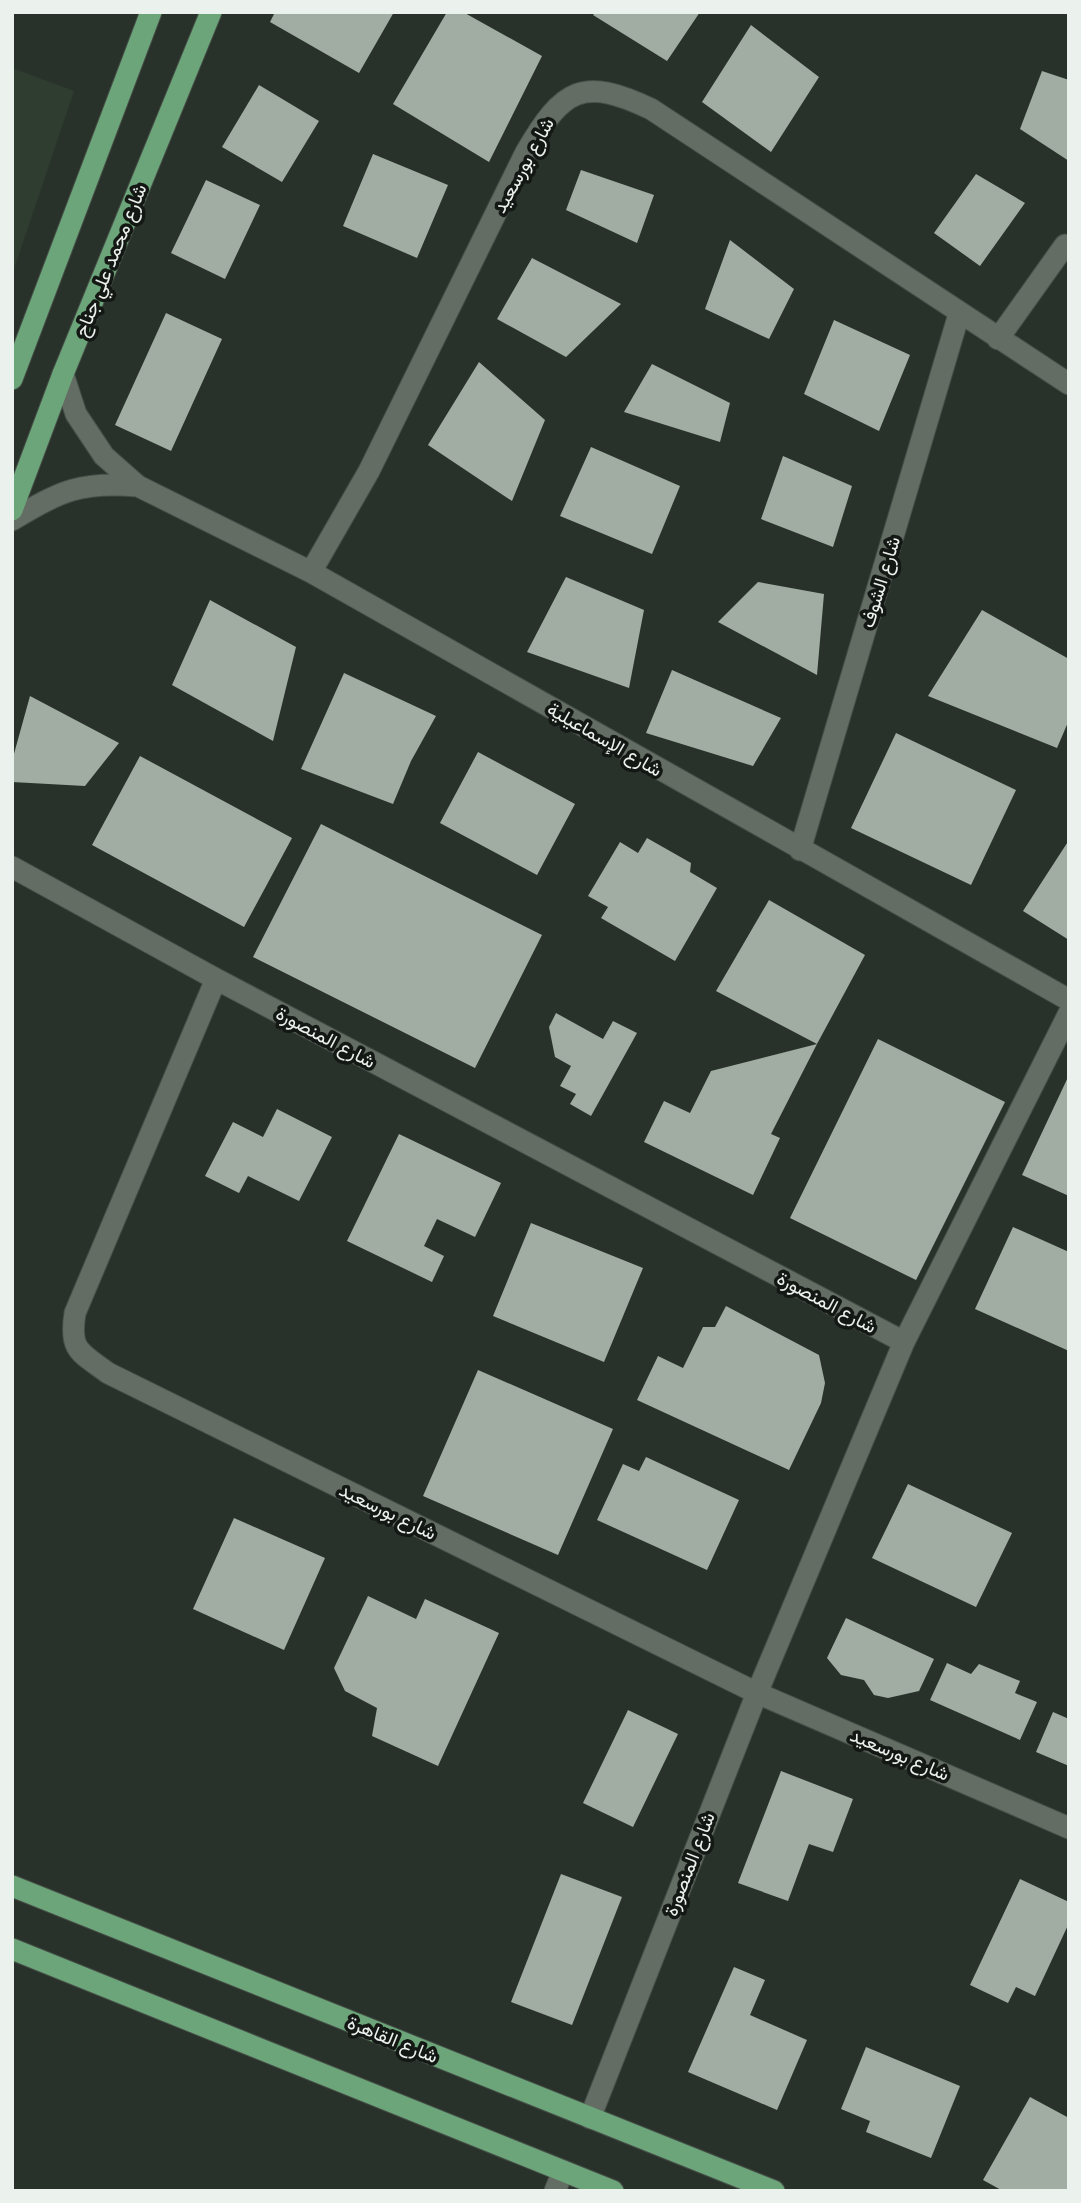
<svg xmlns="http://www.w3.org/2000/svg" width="1081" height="2203" font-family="Poppins,Vazirmatn,sans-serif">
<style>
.built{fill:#2f3d31}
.building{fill:#a1ada3}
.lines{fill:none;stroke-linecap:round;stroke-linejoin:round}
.minor-casing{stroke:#454e47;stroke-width:23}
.major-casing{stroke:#454e47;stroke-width:23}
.minor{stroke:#636d64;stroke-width:21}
.major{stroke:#6ca579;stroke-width:21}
.labels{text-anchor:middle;stroke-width:7;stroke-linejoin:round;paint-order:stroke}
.street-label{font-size:19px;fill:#ebf1ec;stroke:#141815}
</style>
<rect width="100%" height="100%" fill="#29322a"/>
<path class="built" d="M 12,68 L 74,91 L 12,275 Z"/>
<path class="building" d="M 275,12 L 394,12 L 359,73 L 270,22 Z
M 447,12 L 463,12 L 542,56 L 489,162 L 393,104 Z
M 596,12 L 700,12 L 667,61 L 593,15 Z
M 751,25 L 819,77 L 771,152 L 702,102 Z
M 1042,71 L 1069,80 L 1069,161 L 1020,129 Z
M 259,85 L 319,121 L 282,182 L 222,147 Z
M 373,154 L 448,185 L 417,258 L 343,226 Z
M 581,170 L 654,195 L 637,243 L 566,210 Z
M 976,174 L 1025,203 L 980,266 L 934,233 Z
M 206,180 L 260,205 L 225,279 L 171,253 Z
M 730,240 L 794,289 L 769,339 L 705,309 Z
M 532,258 L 621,304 L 566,357 L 497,319 Z
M 166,313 L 222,339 L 171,451 L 115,425 Z
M 834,320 L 910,355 L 879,431 L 804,394 Z
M 479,362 L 545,420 L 512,501 L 428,445 Z
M 652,364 L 730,403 L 720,442 L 624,412 Z
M 591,447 L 680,486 L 652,554 L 560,516 Z
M 783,456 L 852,486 L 833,547 L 761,519 Z
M 566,577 L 644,610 L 629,688 L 527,652 Z
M 758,582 L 824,594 L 817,675 L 718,622 Z
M 210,600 L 296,647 L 273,741 L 172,685 Z
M 982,610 L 1069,659 L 1069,720 L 1057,748 L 928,696 Z
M 672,670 L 781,718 L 753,766 L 646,733 Z
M 344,673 L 436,716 L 411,761 L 393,804 L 301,769 Z
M 30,696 L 119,743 L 85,786 L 12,782 L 12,761 Z
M 896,733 L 1016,790 L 971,885 L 851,828 Z
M 478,752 L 575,804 L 537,875 L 440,823 Z
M 140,756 L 292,838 L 244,927 L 92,845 Z
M 321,824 L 542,935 L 475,1068 L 253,957 Z
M 647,838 L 691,863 L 690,872 L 717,888 L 675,961 L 601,918 L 608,907 L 588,896 L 620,842 L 638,853 Z
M 1069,840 L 1069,940 L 1023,911 Z
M 769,900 L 865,955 L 817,1044 L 716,991 Z
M 556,1013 L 603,1039 L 613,1021 L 637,1033 L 591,1116 L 570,1104 L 576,1094 L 560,1086 L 571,1066 L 555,1057 L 549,1027 Z
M 878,1039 L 1005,1102 L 916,1280 L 790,1218 Z
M 817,1044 L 771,1134 L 780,1138 L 753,1195 L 644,1142 L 664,1101 L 690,1113 L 711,1071 Z
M 1069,1075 L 1069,1196 L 1022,1175 Z
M 277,1109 L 332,1137 L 299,1201 L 248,1176 L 239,1193 L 205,1176 L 233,1122 L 263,1137 Z
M 399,1134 L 501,1183 L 475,1237 L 437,1219 L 424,1246 L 444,1256 L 432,1282 L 347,1241 Z
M 531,1223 L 643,1268 L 604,1362 L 493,1316 Z
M 1013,1227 L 1069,1252 L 1069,1351 L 975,1309 Z
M 726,1306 L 819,1355 L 825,1383 L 821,1403 L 789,1470 L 637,1400 L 658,1356 L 683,1368 L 703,1327 L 715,1327 Z
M 478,1370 L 613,1429 L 558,1555 L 423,1496 Z
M 646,1457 L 739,1500 L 707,1570 L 597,1520 L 623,1464 L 639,1471 Z
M 908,1484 L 1012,1533 L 976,1607 L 872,1558 Z
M 234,1518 L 325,1558 L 284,1650 L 193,1609 Z
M 368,1596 L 416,1619 L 425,1599 L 499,1633 L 438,1766 L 372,1736 L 377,1708 L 345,1691 L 334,1668 Z
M 846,1618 L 934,1659 L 919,1691 L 888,1698 L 874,1695 L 864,1680 L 841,1675 L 827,1658 Z
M 947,1663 L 971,1674 L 979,1664 L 1020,1681 L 1015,1693 L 1037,1702 L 1020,1740 L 930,1700 Z
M 628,1710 L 678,1734 L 633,1827 L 583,1803 Z
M 1053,1712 L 1069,1719 L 1069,1766 L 1036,1752 Z
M 781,1771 L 853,1799 L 833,1852 L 809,1844 L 788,1901 L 738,1883 Z
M 561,1874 L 622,1897 L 572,2025 L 511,2002 Z
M 1020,1879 L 1069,1902 L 1069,1923 L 1035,1996 L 1016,1987 L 1008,2003 L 970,1985 Z
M 734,1967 L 765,1980 L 750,2015 L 807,2040 L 777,2110 L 688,2072 Z
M 866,2047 L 960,2086 L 931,2158 L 866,2132 L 870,2121 L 841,2109 Z
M 1030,2097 L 1069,2118 L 1069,2191 L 1003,2191 L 983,2180 Z"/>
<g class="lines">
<g class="minor-casing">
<path id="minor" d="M 998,339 L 1065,245
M 63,374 L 76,414 L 104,456 L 138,486 L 311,572 L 1069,1000
M 12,520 C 61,491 80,481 138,486
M 311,572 L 369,471 L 526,152 C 563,89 582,76 651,109 L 1069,384
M 800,850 L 959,314
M 12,867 L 216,979 L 904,1342 L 757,1693 L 590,2118
M 216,979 L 75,1313 C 69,1351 80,1352 108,1373 L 757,1693 L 1069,1828
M 904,1342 L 1069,1013
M 555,2191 L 563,2171"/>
</g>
<g class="major-casing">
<path id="major" d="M 12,379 L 151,12
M 12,510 L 63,374 L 211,12
M 12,1886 L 774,2191
M 12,1949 L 613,2191"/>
</g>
<use href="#minor" class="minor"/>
<use href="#major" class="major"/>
</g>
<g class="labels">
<g class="street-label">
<text transform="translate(523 165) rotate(-61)" y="7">شارع بورسعيد</text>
<text transform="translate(110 260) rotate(-68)" y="7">شارع محمد علي جناح</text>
<text transform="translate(880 582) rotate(-73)" y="7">شارع الشوف</text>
<text transform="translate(605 739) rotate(30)" y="7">شارع الإسماعيلية</text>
<text transform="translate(326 1037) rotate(28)" y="7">شارع المنصورة</text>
<text transform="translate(827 1302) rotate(28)" y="7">شارع المنصورة</text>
<text transform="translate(388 1511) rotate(26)" y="7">شارع بورسعيد</text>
<text transform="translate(900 1754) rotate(23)" y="7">شارع بورسعيد</text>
<text transform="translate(689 1864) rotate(-69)" y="7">شارع المنصورة</text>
<text transform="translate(393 2039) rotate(22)" y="7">شارع القاهرة</text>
</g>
</g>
<rect width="1081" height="2203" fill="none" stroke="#ebf1ec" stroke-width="28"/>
</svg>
